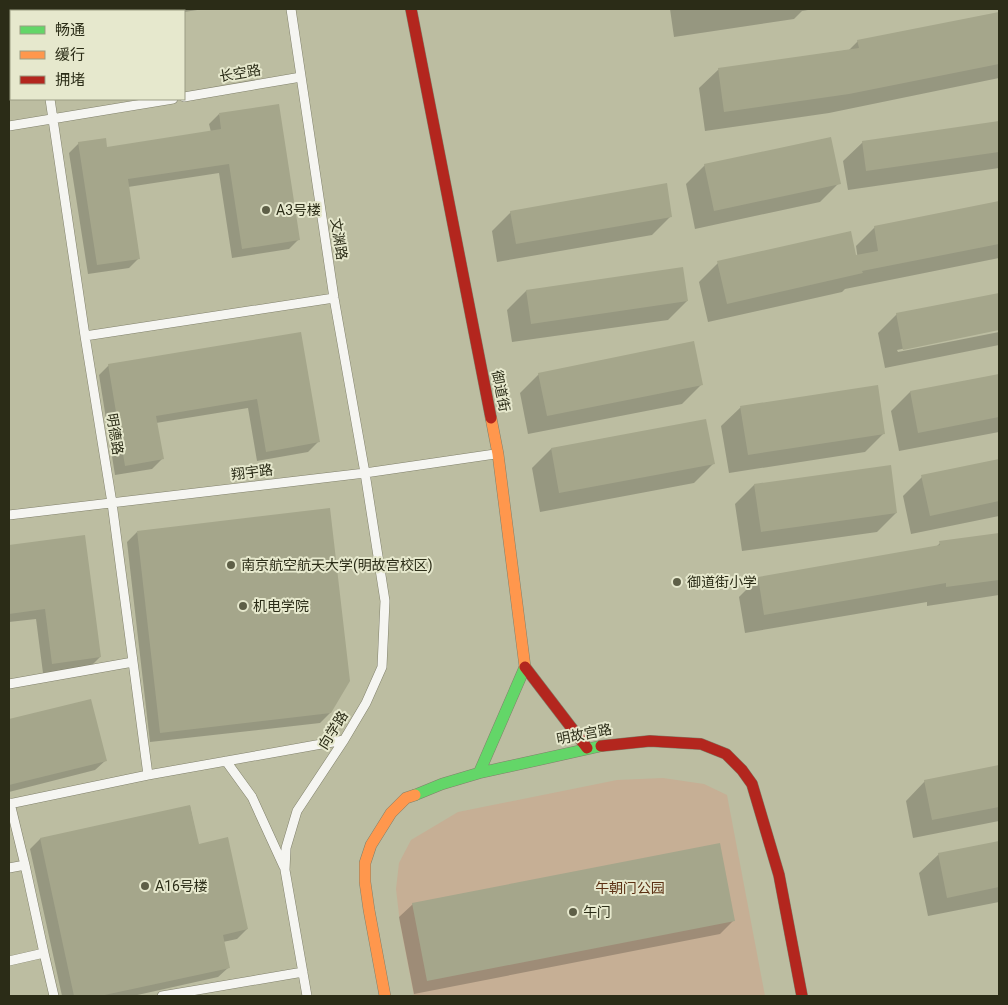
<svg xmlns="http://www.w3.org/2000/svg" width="1008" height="1005" font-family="Roboto,'Noto Sans SC',sans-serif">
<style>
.green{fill:#c6af95}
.shadow{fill:#0003}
.building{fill:#a5a68b}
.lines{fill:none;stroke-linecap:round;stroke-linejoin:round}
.lane-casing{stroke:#80806b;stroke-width:10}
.fast-casing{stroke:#80806b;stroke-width:12}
.slow-casing{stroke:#80806b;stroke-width:12}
.jam-casing{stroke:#80806b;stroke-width:12}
.lane{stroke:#f5f5f1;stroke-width:9}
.fast{stroke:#63d668;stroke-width:11}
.slow{stroke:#ff974d;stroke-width:11}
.jam{stroke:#b3261e;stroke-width:11}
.poi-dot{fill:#5e5f47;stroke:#e6e8cd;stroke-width:2}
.labels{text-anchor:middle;stroke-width:4;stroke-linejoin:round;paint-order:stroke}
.street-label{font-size:14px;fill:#2b2c17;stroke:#e6e8cd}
.poi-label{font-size:14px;fill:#2b2c17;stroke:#e6e8cd;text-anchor:start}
.park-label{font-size:14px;fill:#5c3013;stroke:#e6e8cd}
</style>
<rect width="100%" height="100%" fill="#bcbda1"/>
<path class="green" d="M 663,778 L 704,784 L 727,795 L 765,996 L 414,996 L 400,923 L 396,889 L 399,863 L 411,840 L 458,812 L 617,780 Z"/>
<path class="shadow" d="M 65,9 L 204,9 L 184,12 L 66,11 Z
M 670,9 L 814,9 L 802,11 L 794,19 L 674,37 Z
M 999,13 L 999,78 L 829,113 L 705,131 L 699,88 L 719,69 L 849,50 L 858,41 Z
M 219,114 L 299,239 L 289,249 L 232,258 L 219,173 L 128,187 L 139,258 L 129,268 L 88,274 L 69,153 L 79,143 L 106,148 L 211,132 L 209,124 Z
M 999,122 L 999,168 L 848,190 L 843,161 L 863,142 Z
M 705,165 L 839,183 L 820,202 L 695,229 L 686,184 Z
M 999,202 L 999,258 L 845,289 L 842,292 L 708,322 L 699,282 L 718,263 L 858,260 L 856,246 L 875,227 Z
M 511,212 L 671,216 L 652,235 L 497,262 L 492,231 Z
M 526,291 L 687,301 L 668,320 L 512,342 L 507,310 Z
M 999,294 L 999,329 L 897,350 L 898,352 L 999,332 L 999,345 L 885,368 L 878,333 L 897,314 Z
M 300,333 L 318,442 L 308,452 L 257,461 L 248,408 L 156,423 L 162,459 L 152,469 L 115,475 L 99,375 L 109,365 Z
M 539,374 L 702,384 L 682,404 L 528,434 L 520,393 Z
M 999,375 L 999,432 L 899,451 L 891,411 L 910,392 Z
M 741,407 L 884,433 L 865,452 L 729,473 L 721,426 Z
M 551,449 L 713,464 L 694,483 L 540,512 L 532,468 Z
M 999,461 L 999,516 L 911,534 L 903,496 L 922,477 Z
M 754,485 L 896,513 L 877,532 L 742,551 L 735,504 Z
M 137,532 L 330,713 L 320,723 L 150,742 L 127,542 Z
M 999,534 L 999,595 L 927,606 L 927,602 L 745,633 L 739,597 L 758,578 L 935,548 L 940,543 Z
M 84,536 L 100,657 L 90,667 L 43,673 L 36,619 L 9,622 L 9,546 Z
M 90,700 L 105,761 L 95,770 L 9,792 L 9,721 Z
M 999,766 L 999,821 L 913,838 L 906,801 L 925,781 Z
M 190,806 L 198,845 L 247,929 L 237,939 L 223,942 L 228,968 L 218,977 L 133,996 L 62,996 L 30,849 L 40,839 Z
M 999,842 L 999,902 L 928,916 L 919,873 L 939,854 Z
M 413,904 L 733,921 L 720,934 L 414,994 L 399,917 Z"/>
<path class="building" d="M 999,12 L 999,64 L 849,94 L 724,112 L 718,68 L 859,48 L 857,40 Z
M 279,104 L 300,240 L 242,249 L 229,164 L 128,179 L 140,259 L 97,265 L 78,142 L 106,138 L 107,147 L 221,129 L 219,113 Z
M 999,121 L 999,152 L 866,171 L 862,141 Z
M 831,137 L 841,184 L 714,211 L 704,164 Z
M 667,183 L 672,217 L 516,244 L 510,211 Z
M 999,201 L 999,244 L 862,271 L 863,273 L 727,304 L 717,261 L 851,231 L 856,255 L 878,251 L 874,226 Z
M 683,267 L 688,301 L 531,324 L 526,290 Z
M 999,293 L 999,330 L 903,350 L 896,313 Z
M 301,332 L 320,442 L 266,452 L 257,399 L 156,416 L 164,459 L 125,466 L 108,364 Z
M 694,341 L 703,385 L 547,416 L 538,373 Z
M 999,374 L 999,417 L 918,433 L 910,391 Z
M 878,385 L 885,434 L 748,455 L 740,406 Z
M 706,419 L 715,464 L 559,493 L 551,448 Z
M 999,459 L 999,501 L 930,516 L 921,475 Z
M 891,465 L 897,513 L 761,532 L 754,484 Z
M 330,508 L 350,681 L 331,713 L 160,733 L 137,531 Z
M 999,533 L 999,580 L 946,587 L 946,583 L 764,615 L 758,577 L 940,545 L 939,541 Z
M 85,535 L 101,657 L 52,664 L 45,609 L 9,614 L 9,545 Z
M 91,699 L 107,761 L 9,785 L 9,719 Z
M 999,765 L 999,807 L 932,820 L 924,780 Z
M 190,805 L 199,844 L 228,837 L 248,929 L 223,935 L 230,968 L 100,996 L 74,996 L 40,838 Z
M 999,841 L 999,887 L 947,898 L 938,853 Z
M 720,843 L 735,921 L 427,981 L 412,903 Z"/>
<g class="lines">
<g class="lane-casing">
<path id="lane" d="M 36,9 L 37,11
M 291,9 L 334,298 L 365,473 L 385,601 L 382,667 L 366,703 L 344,740 L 297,811 L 286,848 L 285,870 L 307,996
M 184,97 L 301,77
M 50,99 L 85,336 L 112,503 L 148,775
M 9,126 L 173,99
M 85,336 L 334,298
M 9,515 L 365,473 L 495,454
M 9,684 L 133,662
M 226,761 L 252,797 L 284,867
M 10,803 L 25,865
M 9,804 L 148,775 L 344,740
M 9,868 L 25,865 L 44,953 L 9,961
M 44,953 L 54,996
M 162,996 L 303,972"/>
</g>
<g class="fast-casing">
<path id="fast" d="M 479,773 L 525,667
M 415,795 L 442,784 L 479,773 L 601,746"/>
</g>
<g class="slow-casing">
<path id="slow" d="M 491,418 L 498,454 L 525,667
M 385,996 L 369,910 L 365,882 L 365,863 L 371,845 L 391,813 L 406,798 L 415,795"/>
</g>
<g class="jam-casing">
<path id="jam" d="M 411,9 L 491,418
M 525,667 L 587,748
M 601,746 L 650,741 L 701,744 L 726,754 L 742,770 L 752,784 L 779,875 L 802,996"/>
</g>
<use href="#lane" class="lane"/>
<use href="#fast" class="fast"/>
<use href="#slow" class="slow"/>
<use href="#jam" class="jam"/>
</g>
<g class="poi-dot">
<circle cx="266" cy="210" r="5"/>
<circle cx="231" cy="565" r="5"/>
<circle cx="677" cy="582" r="5"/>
<circle cx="243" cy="606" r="5"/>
<circle cx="145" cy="886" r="5"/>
<circle cx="573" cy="912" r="5"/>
</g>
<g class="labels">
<g class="street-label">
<text transform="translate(240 73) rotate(-10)" y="5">长空路</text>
<text transform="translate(339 239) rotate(81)" y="5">文渊路</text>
<text transform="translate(501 391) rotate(79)" y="5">御道街</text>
<text transform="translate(115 434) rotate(81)" y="5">明德路</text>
<text transform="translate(252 472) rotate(-7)" y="5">翔宇路</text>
<text transform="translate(333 730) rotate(-58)" y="5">向学路</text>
<text transform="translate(584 734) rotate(-11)" y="5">明故宫路</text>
</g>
<g class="poi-label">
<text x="276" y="215">A3号楼</text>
<text x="241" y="570">南京航空航天大学(明故宫校区)</text>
<text x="687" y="587">御道街小学</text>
<text x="253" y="611">机电学院</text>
<text x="155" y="891">A16号楼</text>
<text x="583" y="917">午门</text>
</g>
<g class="park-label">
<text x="630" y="893">午朝门公园</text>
</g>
</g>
<rect width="1008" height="1005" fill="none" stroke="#2b2c17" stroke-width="20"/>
<rect x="10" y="10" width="175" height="90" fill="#e6e8cd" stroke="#9b9d84"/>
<rect x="20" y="26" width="25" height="8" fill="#63d668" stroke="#9b9d84"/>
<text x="55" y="35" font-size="15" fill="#2b2c17">畅通</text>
<rect x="20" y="51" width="25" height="8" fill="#ff974d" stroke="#9b9d84"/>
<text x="55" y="60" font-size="15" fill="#2b2c17">缓行</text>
<rect x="20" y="76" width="25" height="8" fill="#b3261e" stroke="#9b9d84"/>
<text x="55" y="85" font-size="15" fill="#2b2c17">拥堵</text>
</svg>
